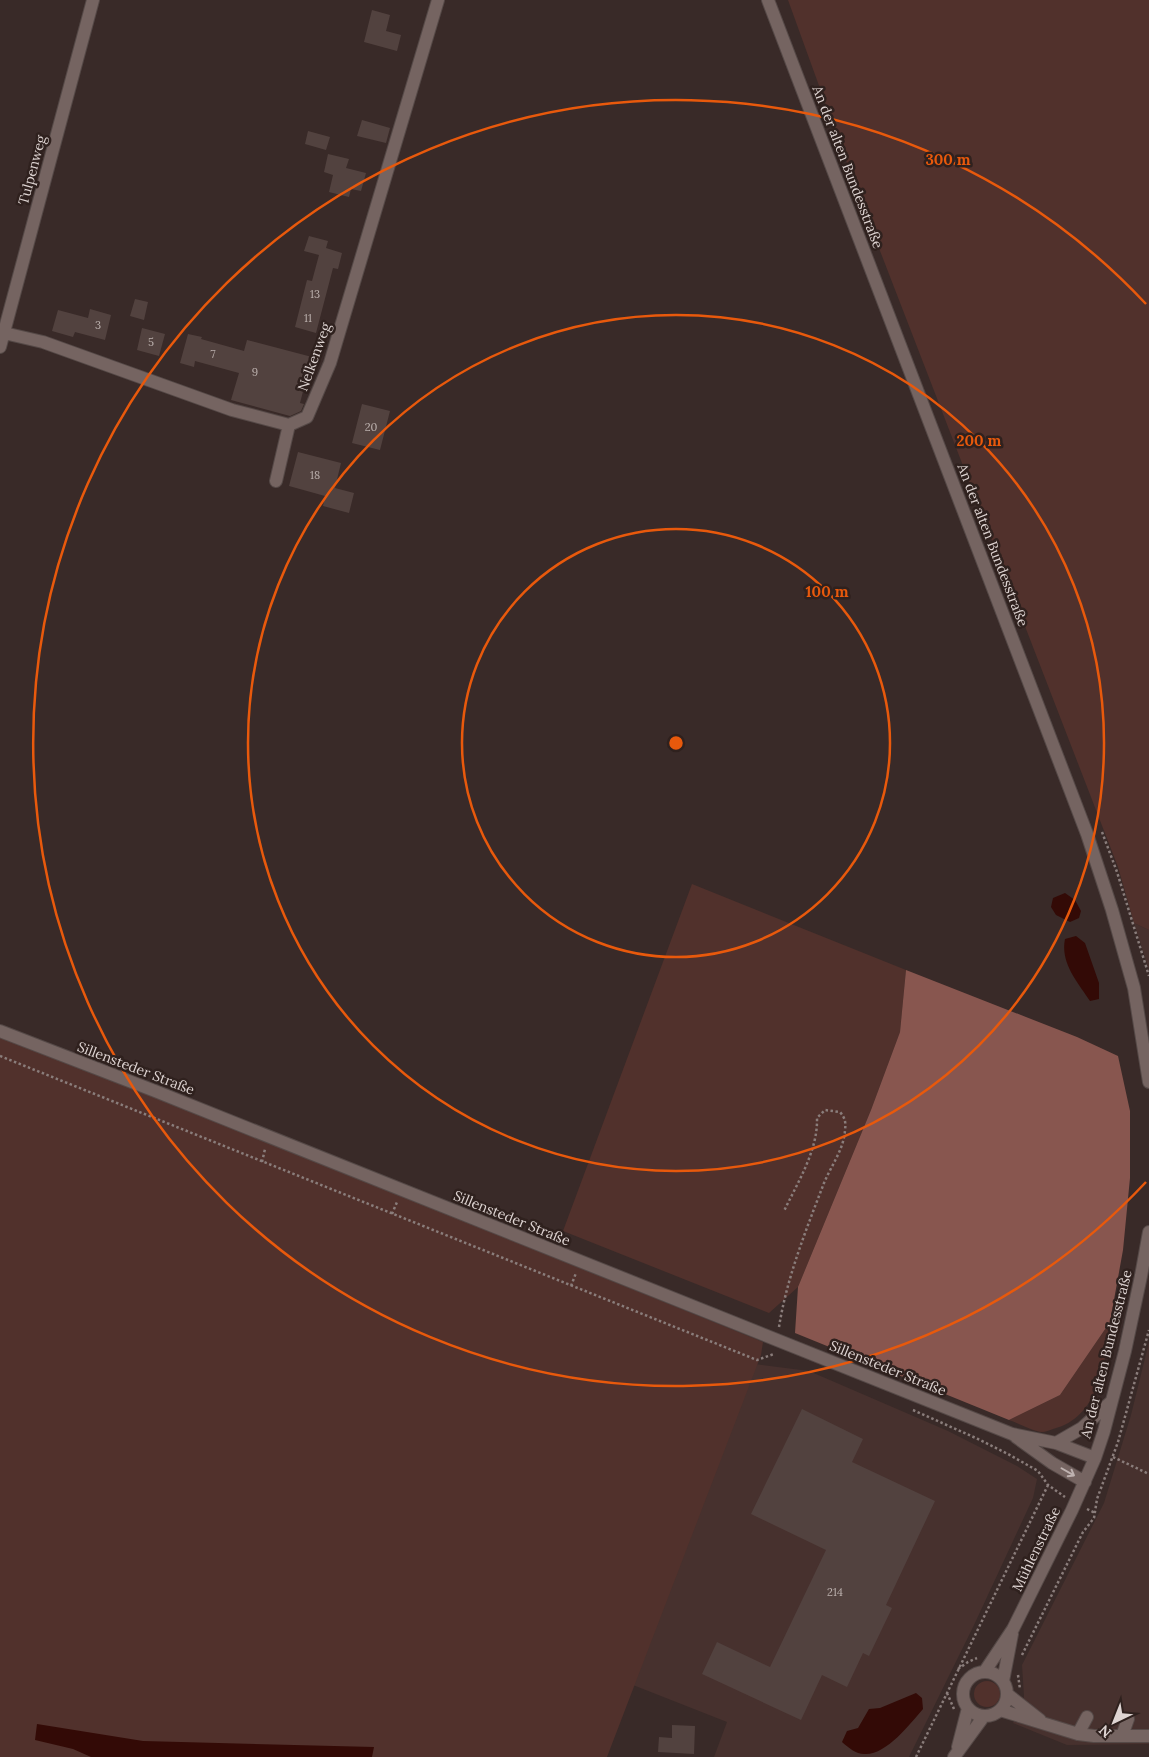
<svg xmlns="http://www.w3.org/2000/svg" width="1149" height="1757" font-family="Lora,serif">
<style>
.built{fill:#47312e}
.green{fill:#51312c}
.forest{fill:#88564f}
.water{fill:#330a06}
.building{fill:#52423f}
.lines{fill:none;stroke-linecap:round;stroke-linejoin:round}
.minor-casing{stroke:#554947;stroke-width:14}
.path{stroke:#8a7d7b;stroke-width:2.5;stroke-dasharray:2.5 2.5;stroke-linecap:butt}
.minor{stroke:#756461;stroke-width:12}
.oneway{stroke:#beb2b0}
.ring{fill:none;stroke:#e8590c;stroke-width:2.5}
.labels{text-anchor:middle;stroke-width:5;stroke-linejoin:round;paint-order:stroke}
.number-label{font-size:11px;fill:#bbb0ad}
.street-label{font-size:14px;fill:#ded4d2;stroke:#2f211e}
.centre{fill:#e8590c;stroke:#2f211e;stroke-width:2.5}
.ring-label{font-size:15px;text-anchor:middle;font-weight:bold;fill:#e8590c;stroke:#2f211e;stroke-width:5;stroke-linejoin:round;paint-order:stroke}
</style>
<rect width="100%" height="100%" fill="#392a28"/>
<path class="built" d="M 1134,923 L 1149,930 L 1149,970 Z
M 1149,1342 L 1149,1744 L 1067,1745 L 1013,1723 L 1021,1711 L 1024,1696 L 1022,1665 L 1104,1503 L 1131,1415 Z
M 755,1364 L 809,1371 L 948,1431 L 1017,1466 L 1037,1479 L 1033,1498 L 974,1625 L 909,1757 L 714,1757 L 727,1722 L 633,1685 Z"/>
<path class="green" d="M 788,0 L 1149,0 L 1149,930 L 1134,923 L 1118,867 L 860,199 Z
M 692,884 L 906,970 L 900,1032 L 871,1110 L 798,1287 L 769,1313 L 563,1231 Z
M 0,1037 L 155,1096 L 763,1342 L 761,1355 L 607,1757 L 0,1757 Z
M 1110,1322 C 1106,1362 1099,1418 1053,1429 C 1050,1430 1045,1432 1042,1432 C 1034,1432 1018,1423 1009,1420 L 1060,1395 Z
M974 1694a13 13 0 1 1 26 0a13 13 0 1 1-26 0Z"/>
<path class="forest" d="M 906,970 L 1077,1037 L 1118,1056 L 1130,1111 L 1130,1178 L 1123,1250 L 1110,1322 L 1060,1395 L 1009,1420 L 795,1333 L 798,1287 L 871,1110 L 900,1032 Z"/>
<path class="water" d="M 1065,893 L 1075,900 L 1081,911 L 1079,918 L 1070,922 L 1056,915 L 1051,907 L 1053,898 Z
M 1076,936 L 1085,943 L 1099,983 L 1099,999 L 1090,1001 C 1078,983 1060,963 1065,939 Z
M 916,1693 L 922,1698 L 923,1709 C 910,1724 887,1754 866,1754 C 857,1755 849,1748 842,1742 L 847,1731 L 858,1728 L 869,1709 L 880,1708 Z
M 37,1724 L 143,1741 L 374,1747 L 372,1757 L 91,1757 L 73,1749 L 35,1740 Z"/>
<path class="building" d="M 372,10 L 390,15 L 386,31 L 401,35 L 397,51 L 364,42 Z
M 362,120 L 390,128 L 386,143 L 357,136 Z
M 308,131 L 330,137 L 326,150 L 305,144 Z
M 328,154 L 349,159 L 346,168 L 366,173 L 361,191 L 351,189 L 349,197 L 329,192 L 333,175 L 324,172 Z
M 309,236 L 328,241 L 326,248 L 342,253 L 338,269 L 333,268 L 316,333 L 295,327 L 307,280 L 312,281 L 319,255 L 304,251 Z
M 135,299 L 148,302 L 144,320 L 130,316 Z
M 90,309 L 111,315 L 105,340 L 75,332 L 73,337 L 52,331 L 58,310 L 88,318 Z
M 142,328 L 165,334 L 159,356 L 137,350 Z
M 188,334 L 202,337 L 201,339 L 244,351 L 247,340 L 312,357 L 300,403 L 304,404 L 301,411 L 290,416 L 231,400 L 239,373 L 195,361 L 194,367 L 180,363 Z
M 362,404 L 390,411 L 380,450 L 352,443 Z
M 298,452 L 341,463 L 335,488 L 354,493 L 349,513 L 323,506 L 325,496 L 289,486 Z
M 802,1409 L 863,1439 L 852,1462 L 935,1501 L 886,1605 L 892,1608 L 869,1656 L 863,1653 L 847,1687 L 822,1675 L 801,1720 L 702,1674 L 717,1642 L 770,1667 L 826,1550 L 751,1514 Z
M 672,1725 L 695,1726 L 694,1754 L 658,1752 L 659,1737 L 672,1738 Z"/>
<g class="lines">
<g class="minor-casing">
<path id="minor" d="M 768,0 L 1087,834 L 1112,910 L 1134,988 L 1149,1082
M 4,333 L 43,342 L 232,410 L 289,425 L 307,417 L 330,363 L 438,0
M 0,347 L 93,0
M 276,481 L 289,425
M 0,1031 L 155,1091 L 1012,1434 L 1056,1443 L 1095,1458
M 1016,1437 L 1052,1463 L 1085,1482
M 1056,1443 L 1082,1428 L 1112,1401
M 985,1671 L 1013,1629 L 1072,1510 L 1095,1458 L 1104,1431 L 1125,1351 L 1141,1276 L 1149,1232
M963 1694a22 22 0 1 1 44 0a22 22 0 1 1-44 0Z
M 1003,1681 L 1012,1634
M 1007,1694 L 1040,1720
M 1000,1710 L 1078,1734 L 1094,1736 L 1149,1736
M 1078,1734 L 1087,1717
M 1122,1736 L 1128,1719
M 958,1747 L 968,1708
M 954,1757 L 984,1716"/>
</g>
<path class="path" d="M 1102,832 L 1117,872 L 1149,976
M 0,1056 L 757,1360 L 774,1354
M 262,1162 L 265,1149
M 392,1214 L 397,1202
M 571,1286 L 576,1273
M 779,1327 C 787,1277 806,1230 824,1183 C 831,1166 844,1149 845,1130 C 846,1122 845,1118 840,1112 L 825,1110 L 817,1118 C 818,1150 798,1182 784,1211
M 913,1410 L 978,1439 L 1008,1454 L 1038,1471 L 1048,1485 L 1065,1497
M 1113,1457 L 1149,1474
M 1087,1509 L 1095,1513
M 1022,1655 L 1083,1532 L 1094,1518 L 1097,1499 L 1118,1442 L 1149,1330
M 958,1669 L 968,1662 L 977,1658
M 1018,1675 L 1020,1689
M 947,1693 L 954,1709
M 916,1757 L 1048,1485"/>
<use href="#minor" class="minor"/>
</g>
<defs><path id="oneway-shaft" d="M-6 0H5M1.5-3L5.5 0L1.5 3" fill="none" stroke-width="1.6" stroke-linecap="round" stroke-linejoin="round" transform="scale(1.25)"/></defs>
<use class="oneway" href="#oneway-shaft" transform="translate(1068 1472) rotate(30)"/>
<g class="ring">
<circle cx="676" cy="743" r="214"/>
<circle cx="676" cy="743" r="428"/>
<path d="M1146 1182A643 643 0 1 1 1146 304"/>
</g>
<g class="labels">
<g class="number-label">
<text x="315" y="298">13</text>
<text x="308" y="322">11</text>
<text x="98" y="329">3</text>
<text x="151" y="346">5</text>
<text x="213" y="358">7</text>
<text x="255" y="376">9</text>
<text x="371" y="431">20</text>
<text x="315" y="479">18</text>
<text x="835" y="1596">214</text>
</g>
<g class="street-label">
<text transform="translate(848 167) rotate(69)" y="5">An der alten Bundesstraße</text>
<text transform="translate(32 170) rotate(-75)" y="5">Tulpenweg</text>
<text transform="translate(314 357) rotate(-70)" y="5">Nelkenweg</text>
<text transform="translate(993 545) rotate(69)" y="5">An der alten Bundesstraße</text>
<text transform="translate(136 1068) rotate(21)" y="5">Sillensteder Straße</text>
<text transform="translate(512 1218) rotate(22)" y="5">Sillensteder Straße</text>
<text transform="translate(1106 1354) rotate(-76)" y="5">An der alten Bundesstraße</text>
<text transform="translate(888 1368) rotate(22)" y="5">Sillensteder Straße</text>
<text transform="translate(1036 1549) rotate(-64)" y="5">Mühlenstraße</text>
</g>
</g>
<circle cx="676" cy="743" r="8" class="centre"/>
<g class="ring-label">
<text x="948" y="165">300 m</text>
<text x="979" y="446">200 m</text>
<text x="827" y="597">100 m</text>
</g>
<g transform="translate(1114 1722) rotate(223)" stroke="#2f211e" stroke-width="4" paint-order="stroke">
<path d="M0-4L9 19L0 12L-9 19Z" fill="#ded4d2"/>
<text y="-8" font-size="14" font-weight="bold" text-anchor="middle" fill="#ded4d2">N</text>
</g>
</svg>
